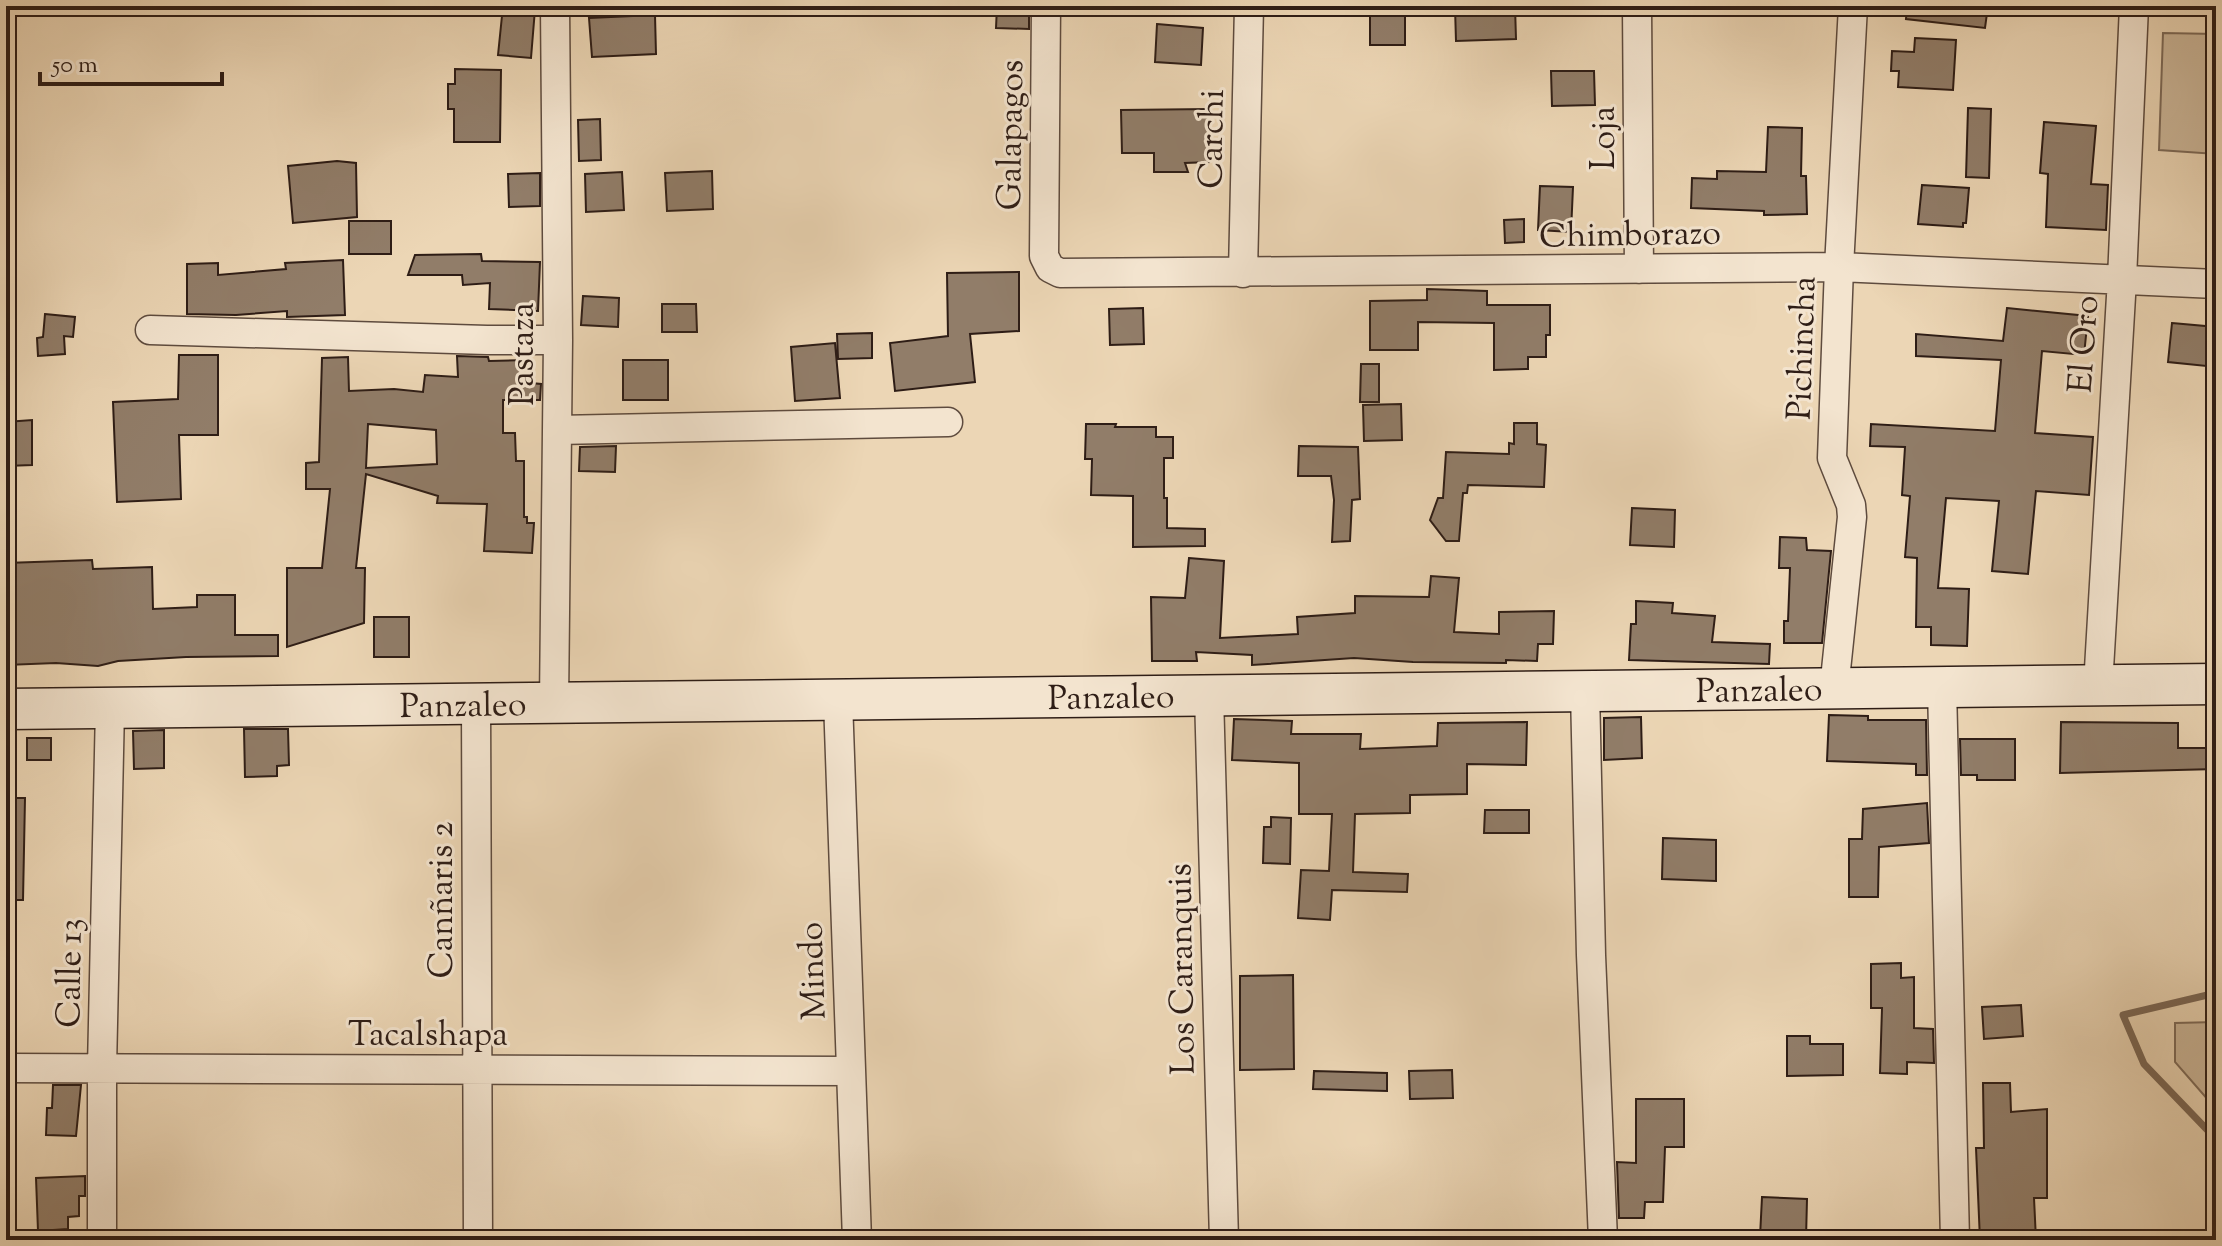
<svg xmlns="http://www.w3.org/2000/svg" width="2222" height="1246" font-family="'Sorts Mill Goudy',serif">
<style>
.green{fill:#ccb79a;stroke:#7d6a58;stroke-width:2}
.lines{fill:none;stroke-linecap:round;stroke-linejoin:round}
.stream{stroke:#796655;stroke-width:7}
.building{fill:#917d69;stroke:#2e1d16;stroke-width:2;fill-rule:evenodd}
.street-casing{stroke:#5e4b3e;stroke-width:31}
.secondary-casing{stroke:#2e1d16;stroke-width:43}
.street{stroke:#f3e4cf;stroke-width:28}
.secondary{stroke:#f3e4cf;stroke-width:40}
.labels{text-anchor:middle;stroke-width:6;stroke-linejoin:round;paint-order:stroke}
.street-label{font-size:34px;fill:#2e1d16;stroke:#f3e4cf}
</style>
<rect width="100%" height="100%" fill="#ecd6b5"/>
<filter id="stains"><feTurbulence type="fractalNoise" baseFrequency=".0025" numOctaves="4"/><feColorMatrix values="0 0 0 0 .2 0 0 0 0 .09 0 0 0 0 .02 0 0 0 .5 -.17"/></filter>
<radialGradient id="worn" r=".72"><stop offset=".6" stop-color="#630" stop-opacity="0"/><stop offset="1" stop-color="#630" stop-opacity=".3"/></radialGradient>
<path class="green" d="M 2163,33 L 2216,34 L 2216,154 L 2159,150 Z
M 2216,1022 L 2216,1109 L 2175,1062 L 2175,1023 Z"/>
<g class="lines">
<path class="stream" d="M 2216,993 L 2123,1015 L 2144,1064 L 2216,1139"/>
</g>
<path class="building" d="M 503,6 L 535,9 L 531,58 L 498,55 Z
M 997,6 L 1029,6 L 1029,29 L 996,28 Z
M 1370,6 L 1405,6 L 1405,45 L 1370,45 Z
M 1515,6 L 1516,39 L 1456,41 L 1455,7 Z
M 1907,6 L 1988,6 L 1985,28 L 1906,19 Z
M 655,15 L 656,54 L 592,57 L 589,18 Z
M 1157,24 L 1203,28 L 1201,65 L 1155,62 Z
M 1915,38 L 1956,40 L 1953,90 L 1898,87 L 1899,71 L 1891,71 L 1892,51 L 1914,52 Z
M 455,69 L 501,70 L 500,142 L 454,142 L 454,109 L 448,109 L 448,84 L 455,84 Z
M 1551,71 L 1594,71 L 1595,105 L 1552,106 Z
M 1968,108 L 1991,109 L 1989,178 L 1966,177 Z
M 1209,109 L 1210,162 L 1185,163 L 1188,172 L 1154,172 L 1154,153 L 1122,153 L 1121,110 Z
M 600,119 L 601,160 L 579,161 L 578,120 Z
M 2044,122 L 2096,126 L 2091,184 L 2108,185 L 2106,230 L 2046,227 L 2048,174 L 2040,173 Z
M 1768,127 L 1802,128 L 1801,176 L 1806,176 L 1807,214 L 1764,215 L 1764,211 L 1691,208 L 1692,178 L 1717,179 L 1717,171 L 1766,172 Z
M 337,161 L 356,163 L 357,217 L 293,223 L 288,166 Z
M 712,171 L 713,209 L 667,211 L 665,173 Z
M 622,172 L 624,210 L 586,212 L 585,174 Z
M 540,173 L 540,206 L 509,207 L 508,174 Z
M 1922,185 L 1969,188 L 1966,223 L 1963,223 L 1963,227 L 1918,224 Z
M 1540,186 L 1573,187 L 1571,232 L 1538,230 Z
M 1524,219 L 1524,242 L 1505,243 L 1504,220 Z
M 349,221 L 391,221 L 391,254 L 349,254 Z
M 481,254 L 482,261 L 540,262 L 538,311 L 489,309 L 490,283 L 463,285 L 462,275 L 408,275 L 415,255 Z
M 343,260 L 345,315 L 287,317 L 287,311 L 236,315 L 187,314 L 187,264 L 218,263 L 218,275 L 286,269 L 285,263 Z
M 1019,272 L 1019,331 L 970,334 L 975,382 L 895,391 L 890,343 L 948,336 L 947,273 Z
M 1427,289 L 1487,291 L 1487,305 L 1550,305 L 1550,335 L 1546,335 L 1546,357 L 1528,357 L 1528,369 L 1494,370 L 1494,323 L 1418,322 L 1418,350 L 1370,350 L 1370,301 L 1427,300 Z
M 583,296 L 619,298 L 618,327 L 581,325 Z
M 662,304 L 696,304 L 697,332 L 662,332 Z
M 1143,308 L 1144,344 L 1110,345 L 1109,309 Z
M 2007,308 L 2088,316 L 2084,355 L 2042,351 L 2035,433 L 2093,437 L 2089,495 L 2036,491 L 2028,574 L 1992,571 L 1999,501 L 1946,498 L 1938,588 L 1969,589 L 1967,646 L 1931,645 L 1931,627 L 1916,627 L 1917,558 L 1905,557 L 1910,496 L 1902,495 L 1905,447 L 1870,446 L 1871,424 L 1995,431 L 2001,360 L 1916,356 L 1916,334 L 2003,341 Z
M 45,314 L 75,317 L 73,337 L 64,336 L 65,354 L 38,356 L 37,338 L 43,337 Z
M 2172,323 L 2216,327 L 2216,367 L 2168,362 Z
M 872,333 L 872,358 L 838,359 L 837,334 Z
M 835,343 L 840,398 L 795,401 L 791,347 Z
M 179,355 L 218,355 L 218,435 L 179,435 L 181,499 L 117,502 L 113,402 L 178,399 Z
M 457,356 L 488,357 L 489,361 L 527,360 L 520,382 L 541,384 L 540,400 L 503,400 L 503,433 L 515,433 L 516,461 L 524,461 L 524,517 L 527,517 L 527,523 L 534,523 L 532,553 L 484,551 L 487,504 L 437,503 L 438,496 L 366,474 L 356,568 L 365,568 L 364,623 L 287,647 L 287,568 L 322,568 L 330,489 L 306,489 L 306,463 L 319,462 L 322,358 L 348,357 L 349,391 L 394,389 L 423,392 L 425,375 L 458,377 ZM 368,424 L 436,430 L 437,464 L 366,468 Z
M 623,360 L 668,360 L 668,400 L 623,400 Z
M 1361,364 L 1379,364 L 1379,402 L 1360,402 Z
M 1401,404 L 1402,440 L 1364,441 L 1363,405 Z
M 32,420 L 32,465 L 6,466 L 6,422 Z
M 1514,423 L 1537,423 L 1537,444 L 1546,445 L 1544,487 L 1468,485 L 1467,493 L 1463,493 L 1459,541 L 1446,541 L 1430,520 L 1438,498 L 1443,498 L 1446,452 L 1509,454 L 1509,443 L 1514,444 Z
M 1086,424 L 1116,424 L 1115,427 L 1156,427 L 1156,437 L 1173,437 L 1173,458 L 1164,458 L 1164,498 L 1167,498 L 1167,528 L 1205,529 L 1205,546 L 1133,547 L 1133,496 L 1091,495 L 1092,459 L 1085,459 Z
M 616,446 L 615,472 L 579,471 L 580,447 Z
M 1299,446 L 1358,447 L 1360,499 L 1352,500 L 1350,541 L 1332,542 L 1334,500 L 1331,476 L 1298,476 Z
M 1632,508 L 1675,510 L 1674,547 L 1630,545 Z
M 1780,537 L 1806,538 L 1807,550 L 1831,551 L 1822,643 L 1784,643 L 1784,621 L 1788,621 L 1790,568 L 1779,568 Z
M 1189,558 L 1224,561 L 1220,638 L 1298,634 L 1297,617 L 1355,613 L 1355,596 L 1429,597 L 1431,576 L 1459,578 L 1454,632 L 1499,634 L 1499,612 L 1554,611 L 1553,644 L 1538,644 L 1537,661 L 1506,660 L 1506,663 L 1413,662 L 1354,658 L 1252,665 L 1252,655 L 1196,652 L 1197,661 L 1152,661 L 1151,597 L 1185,598 Z
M 92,560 L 93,569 L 152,567 L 153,609 L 197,607 L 197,595 L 235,595 L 235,635 L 278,635 L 278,656 L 186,657 L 118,661 L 98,666 L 56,663 L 6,665 L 6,563 Z
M 1636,601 L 1673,603 L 1672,613 L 1715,616 L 1712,642 L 1770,644 L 1769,664 L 1629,660 L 1631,624 L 1636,624 Z
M 374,617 L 409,617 L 409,657 L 374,657 Z
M 1829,715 L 1868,716 L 1868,720 L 1926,720 L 1927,775 L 1916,775 L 1916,764 L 1827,761 Z
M 1641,717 L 1642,758 L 1604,760 L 1604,718 Z
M 1234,719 L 1292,721 L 1291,734 L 1361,734 L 1360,749 L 1437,746 L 1438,723 L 1527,722 L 1526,765 L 1467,764 L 1467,794 L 1410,795 L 1410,813 L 1355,814 L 1353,872 L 1408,874 L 1407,892 L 1332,890 L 1330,920 L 1298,918 L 1301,870 L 1329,871 L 1332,814 L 1299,814 L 1299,763 L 1232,760 Z
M 2061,722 L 2178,723 L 2178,748 L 2216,748 L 2216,769 L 2060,773 Z
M 244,729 L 288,729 L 289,765 L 277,766 L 277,776 L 245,777 Z
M 164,730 L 164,768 L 134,769 L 133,731 Z
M 27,738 L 51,738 L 51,760 L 27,760 Z
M 1960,739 L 2015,739 L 2015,780 L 1977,780 L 1977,775 L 1961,775 Z
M 6,798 L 25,798 L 23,900 L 6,900 Z
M 1927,803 L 1929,843 L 1879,847 L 1878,897 L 1849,897 L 1849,839 L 1862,839 L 1863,809 Z
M 1485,810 L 1529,810 L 1529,833 L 1484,833 Z
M 1271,817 L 1291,818 L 1290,864 L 1263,863 L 1264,827 L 1271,827 Z
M 1663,838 L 1716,840 L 1716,881 L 1662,879 Z
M 1901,963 L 1901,978 L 1914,977 L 1914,1028 L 1933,1029 L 1934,1063 L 1907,1062 L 1907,1074 L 1880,1073 L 1882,1008 L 1871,1008 L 1871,964 Z
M 1293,975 L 1294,1069 L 1240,1070 L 1240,976 Z
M 2021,1005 L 2023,1036 L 1984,1039 L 1982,1007 Z
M 1787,1036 L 1810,1036 L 1810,1044 L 1843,1044 L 1843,1075 L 1787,1076 Z
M 1452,1070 L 1453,1098 L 1410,1099 L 1409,1071 Z
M 1314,1071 L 1387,1073 L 1387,1091 L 1313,1089 Z
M 1983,1083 L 2010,1083 L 2011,1112 L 2047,1109 L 2047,1198 L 2034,1198 L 2036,1240 L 1980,1240 L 1976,1148 L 1984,1148 Z
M 53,1085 L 81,1085 L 76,1136 L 46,1135 L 47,1108 L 52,1108 Z
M 1636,1099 L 1684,1099 L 1684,1147 L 1665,1147 L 1663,1202 L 1645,1202 L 1644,1218 L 1619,1218 L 1617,1162 L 1636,1163 Z
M 85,1176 L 85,1196 L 79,1196 L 79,1216 L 68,1217 L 68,1229 L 38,1231 L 36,1178 Z
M 1762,1197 L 1807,1199 L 1806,1239 L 1760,1237 Z"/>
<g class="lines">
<g class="street-casing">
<path id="street" d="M 1046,6 L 1044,256 L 1050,268 L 1060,273 L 1839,267 L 2216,284
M 1637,6 L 1639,269
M 1243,273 L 1249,6
M 150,330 L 487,340 L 558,340
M 557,430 L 948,422
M 2098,686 L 2122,279 L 2134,6
M 1942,687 L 1955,1240
M 1834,689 L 1852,517 L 1851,505 L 1832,458 L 1839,267 L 1853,6
M 1585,691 L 1591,955 L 1603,1240
M 1209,695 L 1224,1240
M 838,700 L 857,1240
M 554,703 L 558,340 L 555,6
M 476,704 L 478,1240
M 6,1068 L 851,1071
M 102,1240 L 102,1068 L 110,708"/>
</g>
<g class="secondary-casing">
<path id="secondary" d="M 6,709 L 2216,684"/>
</g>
<use href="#street" class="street"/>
<use href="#secondary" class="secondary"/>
</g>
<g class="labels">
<g class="street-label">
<text transform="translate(1009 135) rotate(-89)" y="12">Galapagos</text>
<text transform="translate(1602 138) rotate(-90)" y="12">Loja</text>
<text transform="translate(1210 139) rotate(-89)" y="12">Carchi</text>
<text transform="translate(1630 233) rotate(-1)" y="12">Chimborazo</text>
<text transform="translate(2082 344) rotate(-86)" y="12">El Oro</text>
<text transform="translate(1800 348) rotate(-88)" y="12">Pichincha</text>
<text transform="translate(521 354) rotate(-90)" y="12">Pastaza</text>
<text transform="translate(1759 689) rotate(-1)" y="12">Panzaleo</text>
<text transform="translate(1111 696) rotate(-1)" y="12">Panzaleo</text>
<text transform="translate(463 704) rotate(-1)" y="12">Panzaleo</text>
<text transform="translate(440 900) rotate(-90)" y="12">Canñaris 2</text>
<text transform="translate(1180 969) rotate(-91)" y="12">Los Caranquis</text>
<text transform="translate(811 971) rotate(-92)" y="12">Mindo</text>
<text transform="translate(68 973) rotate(-89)" y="12">Calle 13</text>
<text x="428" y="1045">Tacalshapa</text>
</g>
</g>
<rect width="2222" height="1246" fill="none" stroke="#ecd6b5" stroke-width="32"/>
<rect x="8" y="8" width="2206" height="1230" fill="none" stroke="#2e1d16" stroke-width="4"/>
<rect x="16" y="16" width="2190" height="1214" fill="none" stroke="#2e1d16" stroke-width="2"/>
<path d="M40 72v12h182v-12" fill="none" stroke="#2e1d16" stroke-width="4"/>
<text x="52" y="72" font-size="24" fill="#2e1d16" stroke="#f3e4cf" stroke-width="6" paint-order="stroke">50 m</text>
<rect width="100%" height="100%" filter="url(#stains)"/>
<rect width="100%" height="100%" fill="url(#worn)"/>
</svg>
